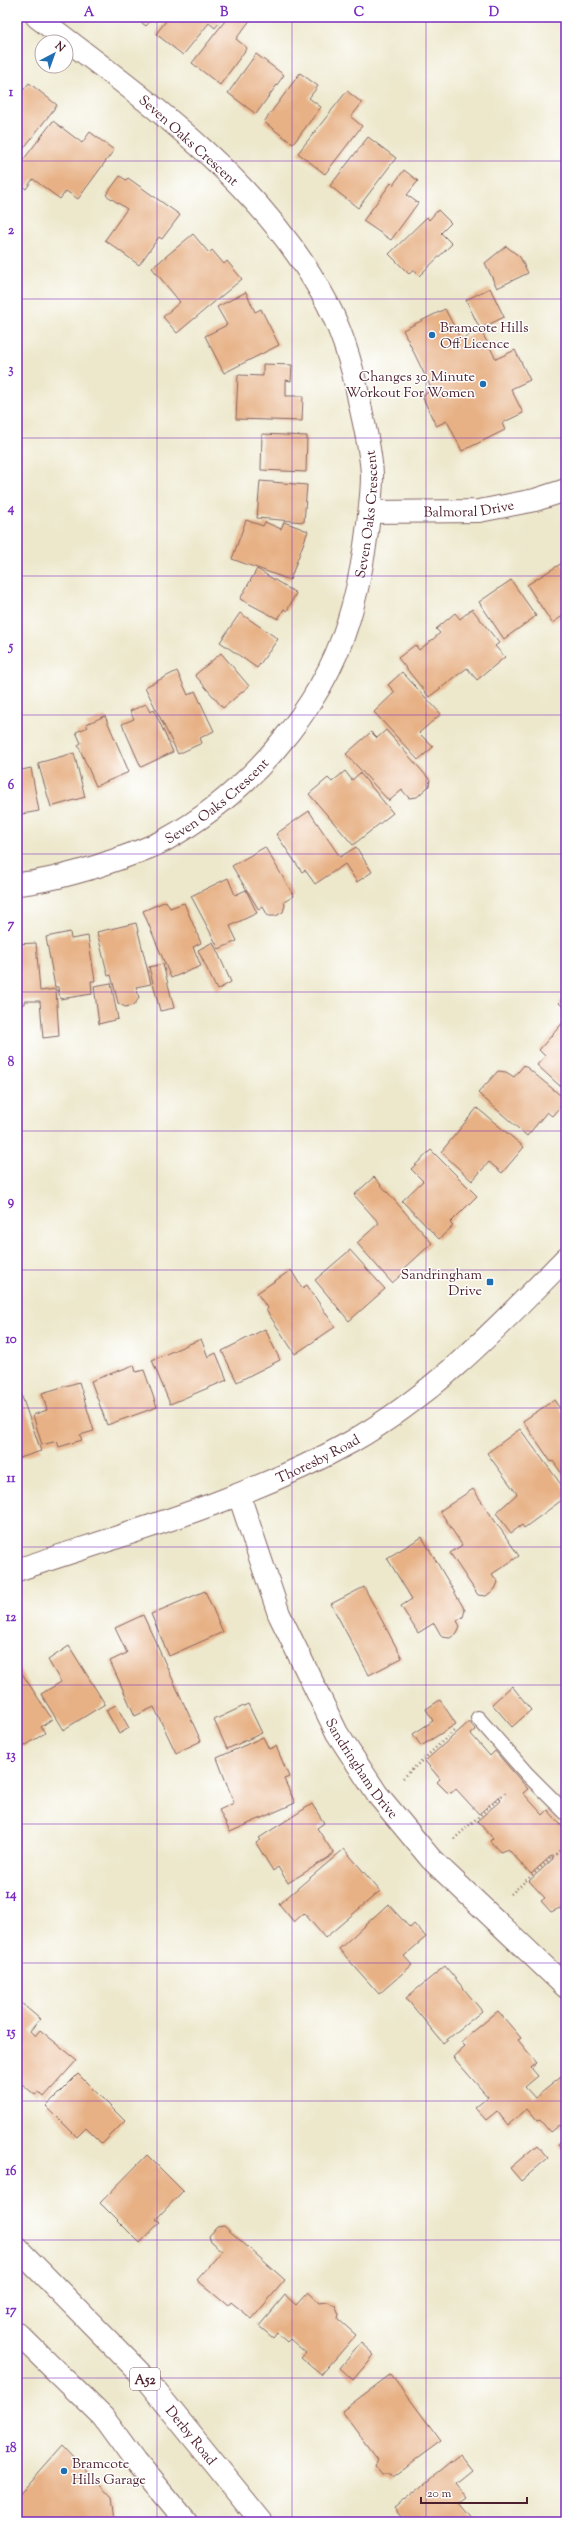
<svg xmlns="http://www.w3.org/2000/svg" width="583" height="2539" font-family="'Sorts Mill Goudy',serif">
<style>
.building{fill:#e7b185}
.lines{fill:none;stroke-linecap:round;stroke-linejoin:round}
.lane-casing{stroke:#836563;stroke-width:16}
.street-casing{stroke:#836563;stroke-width:24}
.secondary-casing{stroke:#836563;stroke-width:24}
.highway-casing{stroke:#836563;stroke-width:24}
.path{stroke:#836563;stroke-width:2.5;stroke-dasharray:1 3;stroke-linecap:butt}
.lane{stroke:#fff;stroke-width:14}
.street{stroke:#fff;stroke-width:22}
.secondary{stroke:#fff;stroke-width:22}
.highway{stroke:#fff;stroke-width:22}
.grid{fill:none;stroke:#7b2cbf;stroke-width:1;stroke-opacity:0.55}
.poi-dot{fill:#1f6fb2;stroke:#fff;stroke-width:1.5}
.labels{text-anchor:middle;stroke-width:3;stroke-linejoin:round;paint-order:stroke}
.shield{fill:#fff;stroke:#80626b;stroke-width:1}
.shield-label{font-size:13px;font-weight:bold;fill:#4a1f2b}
.street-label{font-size:14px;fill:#4a1f2b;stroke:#fff}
.poi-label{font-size:14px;fill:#4a1f2b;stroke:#fff;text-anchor:start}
.neatline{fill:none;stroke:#7b2cbf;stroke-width:1.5}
.grid-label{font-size:13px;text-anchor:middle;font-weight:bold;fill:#7b2cbf}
</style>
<rect width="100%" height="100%" fill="#fff"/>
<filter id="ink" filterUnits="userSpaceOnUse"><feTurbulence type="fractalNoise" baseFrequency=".025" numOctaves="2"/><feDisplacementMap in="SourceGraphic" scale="8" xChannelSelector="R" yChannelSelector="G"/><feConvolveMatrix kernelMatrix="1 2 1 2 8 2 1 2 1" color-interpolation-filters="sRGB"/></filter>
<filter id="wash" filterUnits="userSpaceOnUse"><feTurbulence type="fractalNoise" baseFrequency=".012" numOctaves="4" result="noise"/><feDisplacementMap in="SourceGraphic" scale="16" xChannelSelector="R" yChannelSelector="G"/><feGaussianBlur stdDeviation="0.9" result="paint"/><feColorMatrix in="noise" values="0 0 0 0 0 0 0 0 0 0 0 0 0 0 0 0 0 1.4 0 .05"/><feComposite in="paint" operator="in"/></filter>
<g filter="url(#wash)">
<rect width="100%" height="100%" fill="#ede8cc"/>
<g id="blocks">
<path class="building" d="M 134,17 L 154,17 L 146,26 Z
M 169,17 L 224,17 L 215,28 L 209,23 L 183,55 L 156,34 Z
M 228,17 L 251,19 L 236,39 L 247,48 L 220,85 L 192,63 Z
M 256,54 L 284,75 L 256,114 L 228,93 Z
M 300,73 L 318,86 L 309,98 L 321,107 L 293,144 L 264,122 Z
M 29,83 L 57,105 L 17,157 L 17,98 Z
M 347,91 L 362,103 L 351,117 L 362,126 L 325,174 L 298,153 Z
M 53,121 L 82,143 L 90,132 L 114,150 L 78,199 L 66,191 L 60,199 L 33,179 L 26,189 L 17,182 L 17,168 Z
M 368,137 L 396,158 L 358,208 L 330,186 Z
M 404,170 L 418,181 L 407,195 L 418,203 L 391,240 L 363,221 L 391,183 L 393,185 Z
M 120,176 L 126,180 L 128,178 L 180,215 L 162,239 L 159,237 L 139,265 L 105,240 L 127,209 L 106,195 Z
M 438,210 L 451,223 L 441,233 L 452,244 L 419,276 L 414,270 L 409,274 L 389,254 L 427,217 L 429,220 Z
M 193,234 L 209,253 L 212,250 L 224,264 L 227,261 L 242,279 L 177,333 L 163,317 L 180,302 L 152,268 Z
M 506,246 L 520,257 L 528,273 L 497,288 L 485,263 Z
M 490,288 L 504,317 L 480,329 L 466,300 Z
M 246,292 L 255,312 L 261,309 L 279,345 L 224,373 L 205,336 L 227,325 L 217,307 Z
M 445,309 L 461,340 L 480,329 L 496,359 L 515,350 L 530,380 L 511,389 L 523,413 L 502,423 L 505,430 L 462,451 L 447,421 L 436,426 L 422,396 L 432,390 L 403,330 Z
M 263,364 L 292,365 L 291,381 L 286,380 L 286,396 L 303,396 L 302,421 L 236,419 L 238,375 L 263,376 Z
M 262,434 L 307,436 L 306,472 L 261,470 Z
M 260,481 L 307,485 L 304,522 L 257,518 Z
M 246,520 L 263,526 L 265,522 L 281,529 L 284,522 L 308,531 L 290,580 L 232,559 Z
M 562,563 L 566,569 L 566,614 L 552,623 L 527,585 Z
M 257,569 L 296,593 L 287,611 L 284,609 L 278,619 L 240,599 Z
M 511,580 L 536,616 L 504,639 L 479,602 Z
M 472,609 L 499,643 L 495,646 L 505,657 L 477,680 L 467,668 L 429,697 L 398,658 L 415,645 L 419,650 L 432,640 L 440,633 L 436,629 L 455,613 L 460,619 Z
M 240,613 L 278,639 L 257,668 L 220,642 Z
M 221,653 L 249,686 L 223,708 L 195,675 Z
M 177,671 L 188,695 L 195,691 L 214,731 L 200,738 L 202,743 L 178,754 L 145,687 Z
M 402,672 L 441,714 L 419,733 L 433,747 L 418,760 L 374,712 L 395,692 L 388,685 Z
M 146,704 L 150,712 L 154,710 L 173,752 L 141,767 L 122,724 L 134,719 L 130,711 Z
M 105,716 L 129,772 L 96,786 L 78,745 L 81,743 L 76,732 L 88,727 L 86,724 Z
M 386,730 L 430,780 L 429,786 L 417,797 L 409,798 L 402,790 L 389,801 L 346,754 L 371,732 L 377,738 Z
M 74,753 L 85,797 L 51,807 L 38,763 Z
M 31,768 L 39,811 L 17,815 L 17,771 Z
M 345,771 L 352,780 L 360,773 L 393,813 L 353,845 L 309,794 L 328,778 L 332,782 Z
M 309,811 L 340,857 L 356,847 L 372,872 L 357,882 L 345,864 L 315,884 L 305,870 L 302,872 L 276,834 Z
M 265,847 L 294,896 L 284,902 L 285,905 L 283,912 L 276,916 L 268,916 L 263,907 L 259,910 L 232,866 Z
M 228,878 L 235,895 L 246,890 L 257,913 L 230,926 L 237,941 L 219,949 L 191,896 Z
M 166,901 L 170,908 L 184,903 L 201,943 L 193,947 L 201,966 L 171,978 L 143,911 Z
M 136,923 L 151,984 L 136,987 L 139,998 L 134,1005 L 125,1007 L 118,1003 L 111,975 L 108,976 L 97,932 Z
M 70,932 L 71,939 L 88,936 L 95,981 L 91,981 L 92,994 L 60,999 L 58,987 L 55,987 L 46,937 Z
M 213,942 L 231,982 L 217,990 L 198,950 Z
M 36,943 L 40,991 L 56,989 L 59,1036 L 43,1038 L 40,1001 L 24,1001 L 24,1004 L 17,1005 L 17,944 Z
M 163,964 L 174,1008 L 160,1011 L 149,967 Z
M 111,983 L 118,1019 L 99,1024 L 94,986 Z
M 566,996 L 566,1009 L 559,1003 Z
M 566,1019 L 566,1079 L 560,1086 L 537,1065 L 545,1056 L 539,1050 Z
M 524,1065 L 566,1100 L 552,1116 L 547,1112 L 527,1136 L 478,1093 L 498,1071 L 506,1072 L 514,1077 Z
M 477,1108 L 524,1147 L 502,1173 L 489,1162 L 472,1181 L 441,1152 Z
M 431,1150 L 477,1196 L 450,1223 L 453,1226 L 439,1239 L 402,1201 L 423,1181 L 411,1169 Z
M 374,1177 L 432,1243 L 405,1268 L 407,1270 L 392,1283 L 357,1243 L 379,1223 L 354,1195 Z
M 350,1250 L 385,1289 L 349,1321 L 315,1280 Z
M 291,1270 L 302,1288 L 307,1285 L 335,1327 L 295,1354 L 266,1310 L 268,1309 L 257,1293 Z
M 265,1329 L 280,1360 L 237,1382 L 222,1351 Z
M 201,1339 L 208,1357 L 216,1353 L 227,1380 L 170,1404 L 152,1360 Z
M 134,1365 L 136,1372 L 144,1370 L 157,1407 L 107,1425 L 91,1381 Z
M 79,1382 L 94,1431 L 80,1435 L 82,1440 L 59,1447 L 57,1441 L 42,1445 L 33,1415 L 47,1410 L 42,1393 Z
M 21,1394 L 41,1451 L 17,1459 L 17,1396 Z
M 554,1400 L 566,1417 L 566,1480 L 553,1461 L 551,1462 L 523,1421 Z
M 520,1429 L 566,1491 L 566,1497 L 524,1528 L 522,1525 L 511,1533 L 496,1513 L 517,1494 L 487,1453 Z
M 473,1489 L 519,1556 L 492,1574 L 498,1582 L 495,1589 L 486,1596 L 478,1595 L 450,1553 L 462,1545 L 440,1511 Z
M 422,1537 L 465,1610 L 463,1617 L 457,1621 L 460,1626 L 457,1633 L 450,1638 L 442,1637 L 434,1623 L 418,1633 L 401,1606 L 412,1599 L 387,1558 Z
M 364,1587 L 402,1658 L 369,1675 L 331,1604 Z
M 205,1591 L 223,1632 L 169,1656 L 151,1614 Z
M 143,1615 L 201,1741 L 176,1753 L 154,1707 L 135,1716 L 110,1661 L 127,1653 L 115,1628 Z
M 69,1646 L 105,1704 L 63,1730 L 41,1694 L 61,1682 L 48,1660 Z
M 17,1666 L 52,1719 L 41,1727 L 45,1733 L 17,1751 Z
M 512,1686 L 531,1710 L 512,1727 L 492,1704 Z
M 440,1700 L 456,1724 L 421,1746 L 413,1734 L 433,1721 L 426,1709 Z
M 248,1704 L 262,1733 L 227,1749 L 214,1720 Z
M 116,1705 L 129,1728 L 119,1734 L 106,1710 Z
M 469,1722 L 476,1730 L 471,1734 L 490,1756 L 495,1751 L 528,1789 L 523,1793 L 543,1815 L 548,1810 L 566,1831 L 566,1915 L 560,1908 L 551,1912 L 541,1901 L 545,1898 L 529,1881 L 553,1859 L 551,1856 L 531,1874 L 508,1849 L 500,1852 L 490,1841 L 493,1838 L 477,1821 L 501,1800 L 499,1796 L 479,1814 L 456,1789 L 451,1793 L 447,1792 L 437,1782 L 440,1779 L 425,1761 Z
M 263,1737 L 269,1749 L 276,1746 L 289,1777 L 284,1779 L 295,1803 L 230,1832 L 219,1810 L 234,1803 L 217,1758 Z
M 312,1804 L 324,1823 L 317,1828 L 334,1854 L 288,1883 L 278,1867 L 273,1871 L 256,1843 L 261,1840 L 259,1838 Z
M 344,1849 L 380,1891 L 325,1938 L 304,1913 L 294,1922 L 279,1904 Z
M 388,1904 L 410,1928 L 414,1924 L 426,1937 L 404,1956 L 412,1965 L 379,1994 L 339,1949 Z
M 445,1966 L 482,2011 L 443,2043 L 406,1998 Z
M 20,2002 L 40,2019 L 30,2031 L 35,2036 L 40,2030 L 77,2060 L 44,2097 L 39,2092 L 35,2095 L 22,2084 L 20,2086 L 17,2083 L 17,2005 Z
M 498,2011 L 521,2038 L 518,2040 L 537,2063 L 531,2068 L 538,2076 L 525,2087 L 535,2098 L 566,2073 L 566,2123 L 561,2128 L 559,2125 L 550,2132 L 540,2120 L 537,2121 L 527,2109 L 508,2125 L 497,2111 L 486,2120 L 475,2108 L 488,2097 L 453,2057 L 465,2046 L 461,2042 Z
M 78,2074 L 125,2121 L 102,2144 L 86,2128 L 77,2137 L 46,2106 Z
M 566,2138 L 566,2155 L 558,2145 Z
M 537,2145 L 548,2158 L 521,2181 L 510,2168 Z
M 147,2155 L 183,2191 L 156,2219 L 160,2222 L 140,2243 L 100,2203 Z
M 224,2226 L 285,2280 L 252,2319 L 231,2302 L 228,2306 L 197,2280 L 222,2251 L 211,2242 L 209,2236 L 217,2227 Z
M 308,2292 L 320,2303 L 327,2302 L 335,2305 L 339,2314 L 338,2319 L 356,2335 L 321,2375 L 301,2358 L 306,2353 L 290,2339 L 287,2342 L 277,2333 L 273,2338 L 259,2326 L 285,2295 L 296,2305 Z
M 361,2343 L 374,2355 L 353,2380 L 340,2368 Z
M 391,2374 L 441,2441 L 392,2477 L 390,2474 L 382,2474 L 375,2465 L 378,2459 L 342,2411 Z
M 63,2445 L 112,2497 L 115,2522 L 17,2522 L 17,2497 Z
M 460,2455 L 472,2470 L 456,2483 L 468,2498 L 460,2504 L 475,2522 L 405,2522 L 394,2508 Z"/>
</g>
</g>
<g filter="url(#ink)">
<use href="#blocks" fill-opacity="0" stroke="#836563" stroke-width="1"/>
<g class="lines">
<g class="lane-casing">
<path id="lane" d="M 478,1718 L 527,1774 L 566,1813"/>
</g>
<g class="street-casing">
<g id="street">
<path id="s1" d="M 370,512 L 479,511 L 535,500 L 566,490"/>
<path id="s2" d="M 17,884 C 44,882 72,874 98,866 C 120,858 144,851 165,840 C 245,796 321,711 348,622 C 356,597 361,572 365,546 C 368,523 372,499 372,475 C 371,451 365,428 360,405 C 353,367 341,326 321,292 C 255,176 142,97 37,17"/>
<path id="s3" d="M 239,1495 L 279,1614 L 337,1733 L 377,1794 L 431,1859 L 566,1987"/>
</g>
</g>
<g class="secondary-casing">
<g id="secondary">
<path id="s4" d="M 17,1570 C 128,1533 249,1499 351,1442 C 434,1395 500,1325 566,1258"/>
</g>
</g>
<g class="highway-casing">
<g id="highway">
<path id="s5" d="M 17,2248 L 145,2378 L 262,2522"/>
<path d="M 17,2333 L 103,2417 L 135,2461 L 186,2522"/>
</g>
</g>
<path class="path" d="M 403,1778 L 455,1730
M 454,1839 L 507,1791
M 511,1894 L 566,1845"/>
<use href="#lane" class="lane"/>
<use href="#street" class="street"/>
<use href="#secondary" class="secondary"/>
<use href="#highway" class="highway"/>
</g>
</g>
<path class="grid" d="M 157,17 L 157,2522M 292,17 L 292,2522M 426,17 L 426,2522M 17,161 L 566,161M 17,299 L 566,299M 17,438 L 566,438M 17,576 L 566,576M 17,715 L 566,715M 17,854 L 566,854M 17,992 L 566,992M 17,1131 L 566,1131M 17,1270 L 566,1270M 17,1408 L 566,1408M 17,1547 L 566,1547M 17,1685 L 566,1685M 17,1824 L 566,1824M 17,1963 L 566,1963M 17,2101 L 566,2101M 17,2240 L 566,2240M 17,2378 L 566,2378"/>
<g class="poi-dot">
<circle cx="432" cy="335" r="4"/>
<circle cx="483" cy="384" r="4"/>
<rect x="486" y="1278" width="8" height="8" rx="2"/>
<circle cx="64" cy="2471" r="4"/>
</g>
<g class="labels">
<rect class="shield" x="130" y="2368" width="30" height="22" rx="3"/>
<g class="shield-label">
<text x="145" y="2384">A52</text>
</g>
<g class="street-label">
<text transform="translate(189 140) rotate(42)" y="5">Seven Oaks Crescent</text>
<text dy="5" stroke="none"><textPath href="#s1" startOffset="99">Balmoral Drive</textPath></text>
<text dy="5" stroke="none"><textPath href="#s2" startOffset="556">Seven Oaks Crescent</textPath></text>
<text dy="5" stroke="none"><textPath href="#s2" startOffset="220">Seven Oaks Crescent</textPath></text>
<text dy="5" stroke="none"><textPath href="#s4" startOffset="321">Thoresby Road</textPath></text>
<text dy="5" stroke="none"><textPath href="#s3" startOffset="301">Sandringham Drive</textPath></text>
<text dy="5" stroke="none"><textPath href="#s5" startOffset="256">Derby Road</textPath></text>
</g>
<g class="poi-label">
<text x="440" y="332">Bramcote Hills<tspan x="440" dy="16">Off Licence</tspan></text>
<text x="475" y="381" text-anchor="end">Changes 30 Minute<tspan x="475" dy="16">Workout For Women</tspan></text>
<text x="482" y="1279" text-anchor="end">Sandringham<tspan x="482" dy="16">Drive</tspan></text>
<text x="72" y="2468">Bramcote<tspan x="72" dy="16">Hills Garage</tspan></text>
</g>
</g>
<rect width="583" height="2539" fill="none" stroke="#fff" stroke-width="44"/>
<g transform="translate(54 54) rotate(41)"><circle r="19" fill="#ffffff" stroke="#b7a5aa"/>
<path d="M0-3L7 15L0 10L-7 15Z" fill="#1f6fb2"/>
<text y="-6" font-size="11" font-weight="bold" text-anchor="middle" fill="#4a1f2b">N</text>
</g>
<path d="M421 2497v6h106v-6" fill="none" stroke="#4a1f2b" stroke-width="2"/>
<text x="427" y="2497" font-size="12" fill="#4a1f2b" stroke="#ffffff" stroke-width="3" paint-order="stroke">20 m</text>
<rect x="22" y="22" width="539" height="2495" class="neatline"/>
<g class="grid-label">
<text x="89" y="16">A</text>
<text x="224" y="16">B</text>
<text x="359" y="16">C</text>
<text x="494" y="16">D</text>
<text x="11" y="96">1</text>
<text x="11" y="234">2</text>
<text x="11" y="373">3</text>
<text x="11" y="512">4</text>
<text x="11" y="650">5</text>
<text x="11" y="789">6</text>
<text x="11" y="928">7</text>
<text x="11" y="1066">8</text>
<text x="11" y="1205">9</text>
<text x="11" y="1343">10</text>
<text x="11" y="1482">11</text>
<text x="11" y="1621">12</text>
<text x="11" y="1759">13</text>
<text x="11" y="1898">14</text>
<text x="11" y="2036">15</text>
<text x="11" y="2175">16</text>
<text x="11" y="2314">17</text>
<text x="11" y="2452">18</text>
</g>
</svg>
